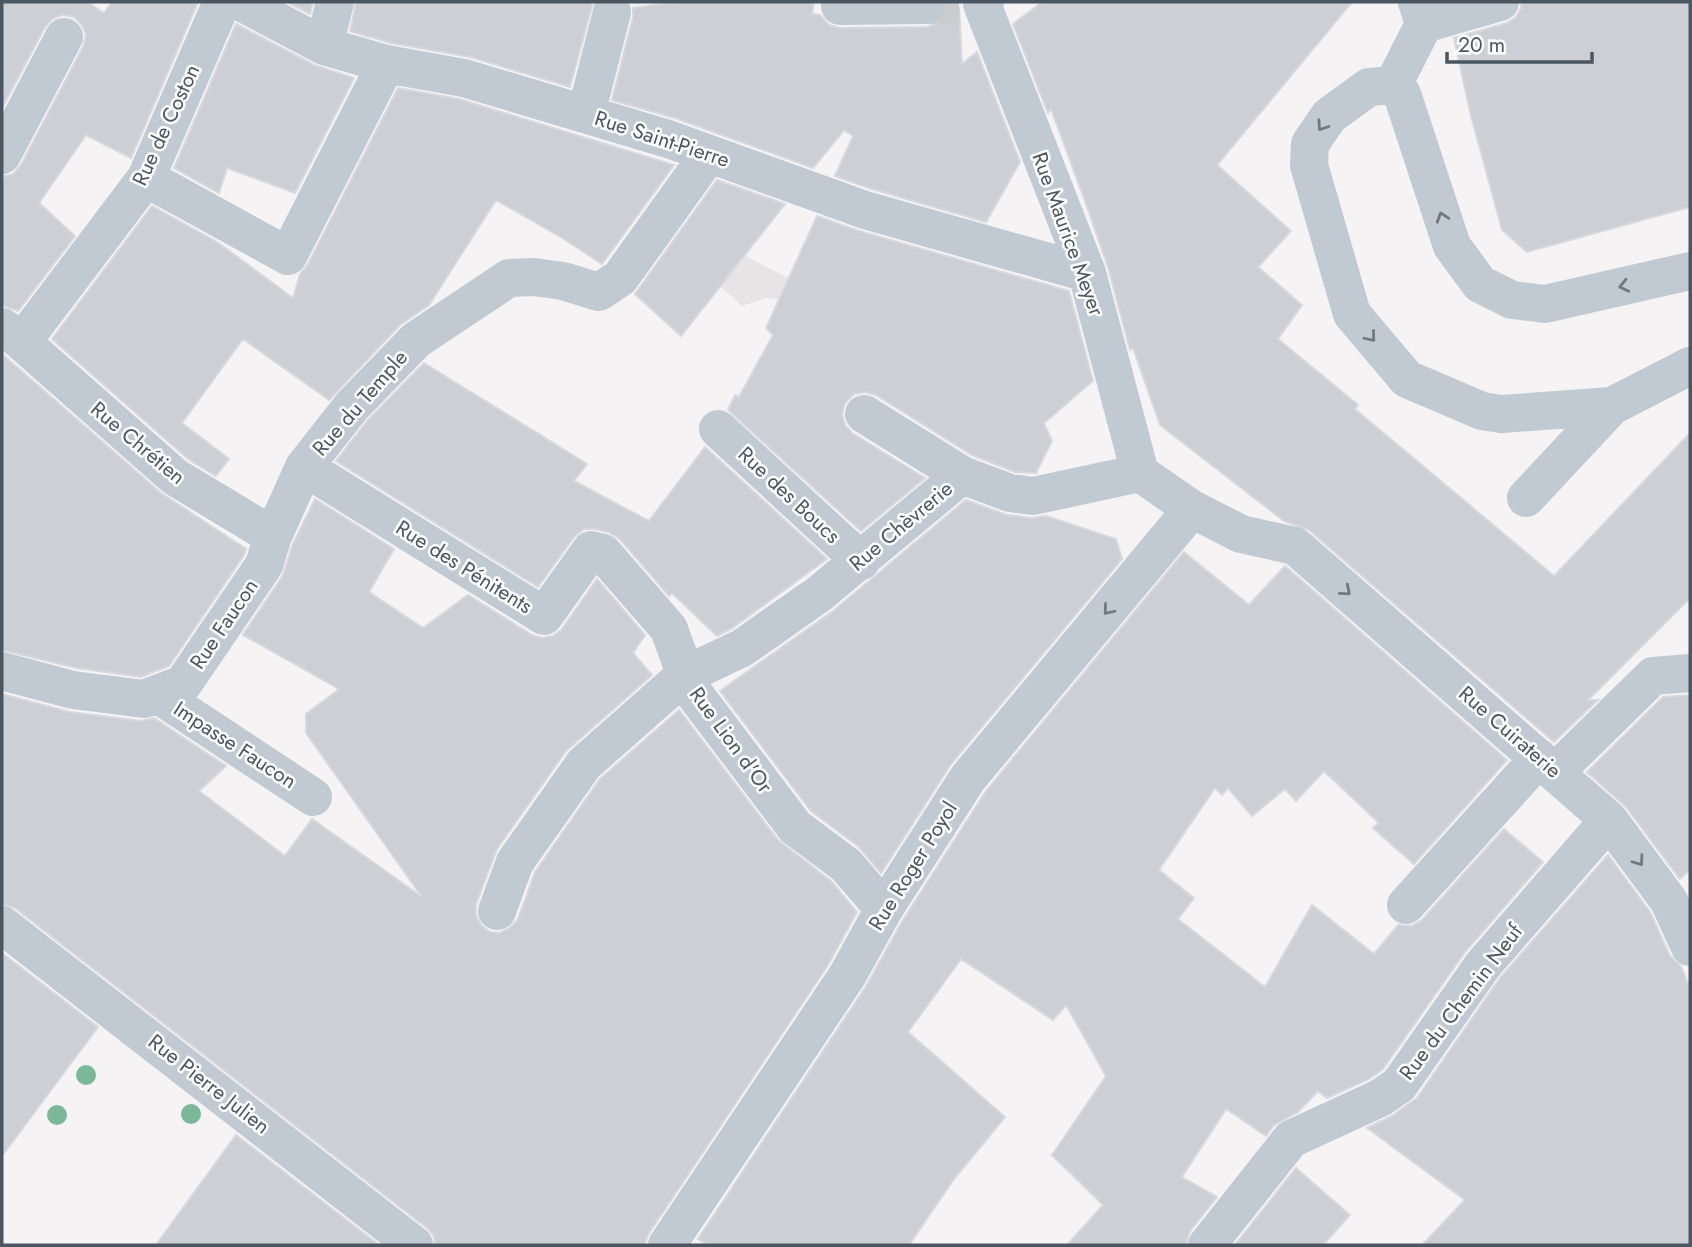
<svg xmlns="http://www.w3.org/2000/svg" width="1692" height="1247" font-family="Jost,sans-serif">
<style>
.education{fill:#e6e4e5}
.building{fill:#cdcfd5;stroke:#d7d9de;stroke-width:2}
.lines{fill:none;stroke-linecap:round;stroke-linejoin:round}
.minor-tunnel{stroke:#caccce;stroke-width:38;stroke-dasharray:38 19;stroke-linecap:butt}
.minor{stroke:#c1cad2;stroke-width:38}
.tree{fill:#7bb799}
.oneway{stroke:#6e7983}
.labels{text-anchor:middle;stroke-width:5;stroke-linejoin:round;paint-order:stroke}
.street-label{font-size:21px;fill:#4a5661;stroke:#fff}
</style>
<rect width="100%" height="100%" fill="#f5f3f3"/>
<path class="education" d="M 738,252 L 798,283 L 784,300 L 766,298 L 742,306 L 720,286 Z"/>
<path class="building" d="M 2,2 L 87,2 L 104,13 L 112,2 L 198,2 L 131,158 L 86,135 L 39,203 L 75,236 L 18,311 L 2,305 L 2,177 L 13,174 L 21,165 L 83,47 L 86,35 L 82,25 L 74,17 L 62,15 L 52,19 L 45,27 L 2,108 Z
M 287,2 L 313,2 L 310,14 Z
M 356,2 L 593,2 L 570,87 L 470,57 L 391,43 L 350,31 Z
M 678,2 L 814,2 L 812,14 L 820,15 L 829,25 L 840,28 L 927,27 L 938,23 L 945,16 L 947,9 L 959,8 L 962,64 L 977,52 L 1020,162 L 986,222 L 872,189 L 835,176 L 853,136 L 844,130 L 813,168 L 675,118 L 612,100 L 633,17 L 633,8 Z
M 1042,2 L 1352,2 L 1217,165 L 1291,231 L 1258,267 L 1302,305 L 1278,339 L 1358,405 L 1355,409 L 1554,576 L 1690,433 L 1690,598 L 1588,700 L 1598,700 L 1554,742 L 1309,530 L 1284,521 L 1160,425 L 1133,348 L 1130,350 L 1108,267 L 1085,201 L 1051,109 L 1048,113 L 1013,24 Z
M 1521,2 L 1690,2 L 1690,207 L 1527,252 L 1502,230 L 1470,112 L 1454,38 L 1507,23 L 1516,17 L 1521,8 Z
M 236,24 L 314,65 L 354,78 L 295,193 L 227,168 L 219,193 L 174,168 Z
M 398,88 L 459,99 L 674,165 L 602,264 L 562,238 L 496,200 L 429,305 L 400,325 L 329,400 L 243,339 L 182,423 L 229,459 L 216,476 L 188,459 L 52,339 L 152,206 L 217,242 L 293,298 L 300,274 L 307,266 Z
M 717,180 L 785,204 L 681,336 L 635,294 Z
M 817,216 L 859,231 L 1069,291 L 1093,381 L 1044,423 L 1052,441 L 1036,473 L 1015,472 L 972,455 L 876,395 L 865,392 L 854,394 L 845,403 L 842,414 L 845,425 L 852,433 L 925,478 L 861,531 L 728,410 L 735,395 L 739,397 L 773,335 L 766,328 Z
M 2,354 L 161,493 L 246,549 L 244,555 L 169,666 L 141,677 L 77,668 L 2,650 Z
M 424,363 L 587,464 L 574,481 L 649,521 L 705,447 L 827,559 L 731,629 L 717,636 L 672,593 L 669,596 L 620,539 L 608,532 L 596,529 L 584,529 L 574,537 L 538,587 L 336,461 L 368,420 Z
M 315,499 L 394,549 L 369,592 L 423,628 L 468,595 L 532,635 L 542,638 L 553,636 L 562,629 L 597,579 L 645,635 L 633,653 L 652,675 L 566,751 L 497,849 L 476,904 L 476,915 L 481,925 L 490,932 L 500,933 L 511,927 L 518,919 L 535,872 L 600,779 L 679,710 L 778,840 L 831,881 L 857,912 L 828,965 L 649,1233 L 644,1245 L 435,1245 L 434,1236 L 427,1228 L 15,908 L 2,904 L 2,694 L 70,712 L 141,721 L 154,718 L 226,766 L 199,791 L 285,856 L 312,819 L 422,897 L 306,733 L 306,714 L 339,689 L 243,635 L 282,577 L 293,544 Z
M 966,500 L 1007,515 L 1031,518 L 1046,516 L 1116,539 L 1122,559 L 951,764 L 881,873 L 859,847 L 811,811 L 720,691 L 833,611 Z
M 1184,552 L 1249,605 L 1285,566 L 1507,760 L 1414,864 L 1373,828 L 1379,823 L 1324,771 L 1296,801 L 1285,789 L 1252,816 L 1228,788 L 1222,795 L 1215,788 L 1159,870 L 1194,898 L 1178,919 L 1265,987 L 1312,905 L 1374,954 L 1398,925 L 1412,926 L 1422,920 L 1504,829 L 1543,862 L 1465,952 L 1383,1069 L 1369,1079 L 1327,1098 L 1318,1091 L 1298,1112 L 1274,1125 L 1266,1136 L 1226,1109 L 1182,1177 L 1217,1197 L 1190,1231 L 1186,1245 L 1067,1245 L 1103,1205 L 1052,1155 L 1106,1076 L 1066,1005 L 1053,1020 L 961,959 L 908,1032 L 1005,1117 L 954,1179 L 909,1245 L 708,1245 L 698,1239 L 865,988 L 903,920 L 986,791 Z
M 1690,695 L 1690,870 L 1680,879 L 1626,807 L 1587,772 L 1663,697 Z
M 1608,855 L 1650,912 L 1670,956 L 1681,966 L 1690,989 L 1690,1245 L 1422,1245 L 1465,1200 L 1367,1128 L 1392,1116 L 1417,1098 L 1500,978 Z
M 2,953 L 98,1027 L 2,1156 Z
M 236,1135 L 379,1245 L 156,1245 Z
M 1296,1168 L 1350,1215 L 1323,1245 L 1235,1245 Z"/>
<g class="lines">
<path class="minor-tunnel" d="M 926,5 L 959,4"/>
<path class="minor" d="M 241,2 L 324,46 L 386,64 L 464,78 L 668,139 L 865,210 L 1087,273
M 840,2 L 840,6 L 926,5
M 985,2 L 982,4 L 1087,273 L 1140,473
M 1424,24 L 1500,2
M 324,46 L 335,2
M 1393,85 L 1424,24 L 1417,2
M 586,114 L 612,12
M 2,155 L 64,37
M 146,178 L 288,256 L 386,64
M 1690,271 L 1545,304 L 1512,300 L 1480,284 L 1452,246 L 1402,94 L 1393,85 L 1369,87 L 1329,116 L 1310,144 L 1309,165 L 1352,314 L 1407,379 L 1482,411 L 1501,414 L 1612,406 L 1690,366
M 2,327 L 14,335 L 175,477 L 273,536
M 22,342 L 146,178 L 222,2
M 864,414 L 962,475
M 718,429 L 861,561
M 304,467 L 544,616 L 591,550 L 603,553 L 669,629 L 690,688 L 795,827 L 846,865 L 884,909
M 1140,473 L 1192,509 L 1241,534 L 1295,546 L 1609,820 L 1669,901 L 1690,947
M 1526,498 L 1612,406
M 2,671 L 73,690 L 144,699 L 183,684 L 264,565 L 273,536 L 304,467 L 352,406 L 416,340 L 509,278 L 534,277 L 563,281 L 599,292 L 620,278 L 709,154
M 157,694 L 313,797
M 1555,772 L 1653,676 L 1690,673
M 1406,905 L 1539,758
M 497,911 L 515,862 L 584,764 L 685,675 L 742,648 L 819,594 L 962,475 L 1010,493 L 1033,496 L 1140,473
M 2,925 L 414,1245
M 667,1245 L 847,976 L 884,909 L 968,778 L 1192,509
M 1207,1245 L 1291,1139 L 1380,1098 L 1399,1085 L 1483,965 L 1609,820"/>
</g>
<g class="tree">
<circle cx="86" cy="1075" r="10"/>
<circle cx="191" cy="1114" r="10"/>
<circle cx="57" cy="1115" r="10"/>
</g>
<defs><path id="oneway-chevron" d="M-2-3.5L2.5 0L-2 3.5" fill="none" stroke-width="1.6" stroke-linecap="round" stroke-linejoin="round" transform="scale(1.75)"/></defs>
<g class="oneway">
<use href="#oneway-chevron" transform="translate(1322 126) rotate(124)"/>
<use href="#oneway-chevron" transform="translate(1442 217) rotate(-108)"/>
<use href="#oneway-chevron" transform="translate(1624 286) rotate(167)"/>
<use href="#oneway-chevron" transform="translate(1371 337) rotate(50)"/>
<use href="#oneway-chevron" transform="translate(1346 591) rotate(41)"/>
<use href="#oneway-chevron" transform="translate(1108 610) rotate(130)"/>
<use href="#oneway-chevron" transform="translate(1639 861) rotate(54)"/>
</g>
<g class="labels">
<g class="street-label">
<text transform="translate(166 125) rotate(-65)" y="7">Rue de Coston</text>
<text transform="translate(662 139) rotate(18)" y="7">Rue Saint-Pierre</text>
<text transform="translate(1068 234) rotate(70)" y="7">Rue Maurice Meyer</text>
<text transform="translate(360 403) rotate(-49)" y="7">Rue du Temple</text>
<text transform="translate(138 443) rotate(40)" y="7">Rue Chrétien</text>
<text transform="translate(789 495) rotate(43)" y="7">Rue des Boucs</text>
<text transform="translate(901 526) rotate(-40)" y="7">Rue Chèvrerie</text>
<text transform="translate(464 567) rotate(32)" y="7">Rue des Pénitents</text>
<text transform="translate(224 624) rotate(-56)" y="7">Rue Faucon</text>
<text transform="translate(1510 732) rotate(41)" y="7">Rue Cuiraterie</text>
<text transform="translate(731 740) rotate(54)" y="7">Rue Lion d'Or</text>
<text transform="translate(235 745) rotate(33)" y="7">Impasse Faucon</text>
<text transform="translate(913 866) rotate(-58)" y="7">Rue Roger Poyol</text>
<text transform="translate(1461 1002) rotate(-53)" y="7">Rue du Chemin Neuf</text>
<text transform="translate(209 1084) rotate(38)" y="7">Rue Pierre Julien</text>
</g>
</g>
<rect width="1692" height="1247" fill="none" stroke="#4a5661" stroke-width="7"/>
<path d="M1447 52v10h145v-10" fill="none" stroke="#4a5661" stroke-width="3.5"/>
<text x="1458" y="52" font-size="21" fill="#4a5661" stroke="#ffffff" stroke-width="5" paint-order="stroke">20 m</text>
</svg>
